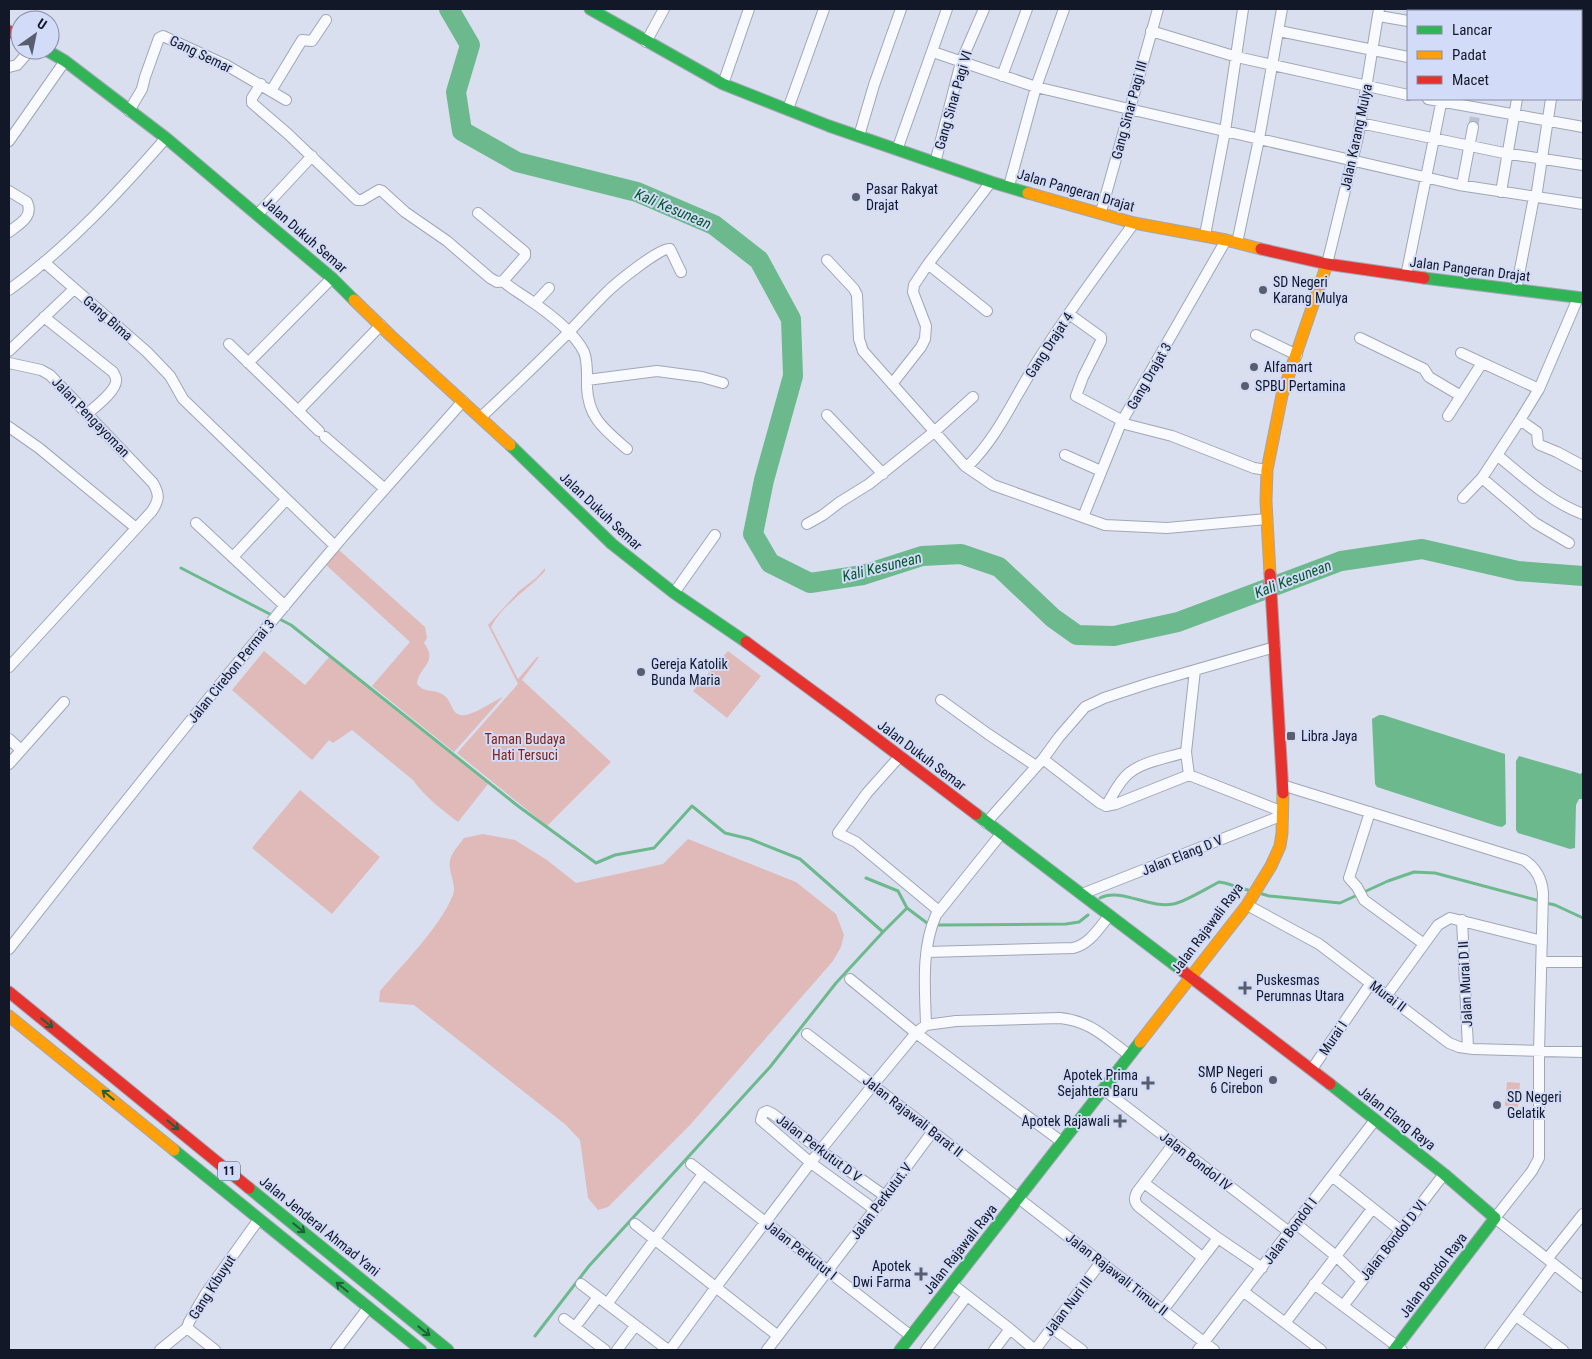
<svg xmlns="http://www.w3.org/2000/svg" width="1592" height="1359" font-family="'Roboto Condensed',sans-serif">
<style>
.green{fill:#dfbab9}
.water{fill:#6db98e}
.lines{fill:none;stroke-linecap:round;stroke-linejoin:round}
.stream{stroke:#6db98e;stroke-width:3}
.river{stroke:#6db98e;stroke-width:20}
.street-tunnel{stroke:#bcc1d1;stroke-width:10;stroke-dasharray:10 5;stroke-linecap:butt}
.street-casing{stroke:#a1a6b5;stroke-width:12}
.fast-casing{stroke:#a1a6b5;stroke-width:13}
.slow-casing{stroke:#a1a6b5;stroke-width:13}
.jam-casing{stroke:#a1a6b5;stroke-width:13}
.street{stroke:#f9fafd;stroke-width:10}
.fast{stroke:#30b455;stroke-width:11}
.slow{stroke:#ff9f0a;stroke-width:11}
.jam{stroke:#e5322d;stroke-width:11}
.oneway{stroke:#205e3c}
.poi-dot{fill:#595e6e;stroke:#d2dbf7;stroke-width:2}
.labels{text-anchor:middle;stroke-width:4;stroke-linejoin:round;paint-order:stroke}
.shield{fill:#d2dbf7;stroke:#4c5266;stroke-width:1}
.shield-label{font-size:12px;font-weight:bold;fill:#131828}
.street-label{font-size:14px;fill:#131828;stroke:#d2dbf7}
.poi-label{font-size:14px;fill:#131828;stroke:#d2dbf7;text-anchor:start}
.park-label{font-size:14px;fill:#852211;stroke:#d2dbf7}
.water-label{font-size:15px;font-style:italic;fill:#06582b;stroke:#d2dbf7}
</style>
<rect width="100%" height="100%" fill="#dadfef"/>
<path class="green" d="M 339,550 L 425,627 L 427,638 L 424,643 C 439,663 418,667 417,684 C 424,693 433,689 442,694 C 450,698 450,706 455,712 C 465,723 490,702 503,697 L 454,752 L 372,686 L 410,642 L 326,565 Z
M 545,568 L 545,571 C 529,589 502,605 491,627 L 518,679 L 537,657 L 539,657 L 522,680 L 611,762 L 547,826 L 457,753 L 518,684 L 488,625 L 519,591 L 536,578 Z
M 264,651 L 305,685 L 329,657 L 488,784 L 458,822 C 441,809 425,797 413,780 L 352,730 L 333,743 L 329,740 L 312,760 L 232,690 Z
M 728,651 L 761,676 L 727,718 L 693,691 Z
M 300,790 L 380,857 L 332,914 L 252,848 Z
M 483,834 L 515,840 L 547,860 L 576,883 L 663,864 L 688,839 L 796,882 L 836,914 L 844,935 L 841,947 L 833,961 L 690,1125 L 608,1207 L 598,1210 L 588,1198 L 580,1140 L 566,1125 L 414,1005 L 379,1002 L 380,991 C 403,964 440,927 453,895 C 457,884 448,873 450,861 C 451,853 459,845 464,838 Z
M 1507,1082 L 1520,1083 L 1518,1107 L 1505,1106 Z"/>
<path class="water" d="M 1379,715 L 1383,715 L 1505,754 L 1506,824 L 1502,827 L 1497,826 L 1377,787 L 1375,784 L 1372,719 Z
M 1519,756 L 1575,772 L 1580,774 L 1583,772 L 1583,816 L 1583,799 L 1579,799 L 1576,805 L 1575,848 L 1570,849 L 1518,833 L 1516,830 L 1516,761 Z"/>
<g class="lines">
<path class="stream" d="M 181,568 L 291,625 L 518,806 L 596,863 L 615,855 L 654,848 L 692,806 L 725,833 L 750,839 L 800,859 L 883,932
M 866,878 L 898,891 L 907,908
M 1259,893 L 1269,896 L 1340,903 L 1388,881 L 1414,872 L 1435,873 L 1540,901
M 1100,898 C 1120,887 1150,909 1173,904 C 1185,902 1207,888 1219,882 L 1225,883 L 1251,891
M 1546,903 L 1555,905 L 1583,918
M 535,1336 L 589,1266 L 770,1067 L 836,983 L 883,932 L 907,908 L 927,923 L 939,925 L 1066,924 L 1079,922 L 1088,915"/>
<path class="river" d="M 449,9 L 470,45 L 456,92 L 462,131 L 517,162 L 637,192 L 714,225 L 759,260 L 791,319 L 793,376 L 764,480 L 753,534 L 770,563 L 810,583 L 863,575 L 922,556 L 961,554 L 999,567 L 1053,618 L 1077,635 L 1114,636 L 1178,622 L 1341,561 L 1422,549 L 1518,571 L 1583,576"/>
<path class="street-tunnel" d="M 1473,127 L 1476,111"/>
<g class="street-casing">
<path id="street" d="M 1455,11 L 1455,9
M 1491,11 L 1491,9
M 1530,11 L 1530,9
M 1379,16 L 1408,21
M 1151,31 L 1237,57 L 1408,95
M 1279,31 L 1408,57
M 646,42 L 664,9
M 933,52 L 1036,87 L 1129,109 L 1459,185 L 1583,204
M 1581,55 L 1583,56
M 9,67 L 17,65 L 30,50
M 1002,76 L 1027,9
M 261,84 L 252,98 L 252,103 L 288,134 L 357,200 L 362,200 L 379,190 L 382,191 L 405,212 L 447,241 L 490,278 L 497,282 L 503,281
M 723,84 L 749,9
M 271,91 L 302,40 L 312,41 L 326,20
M 1428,99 L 1583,127
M 788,109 L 824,9
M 129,111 L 142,89 L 145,77 L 159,38 L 163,36 L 226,65 L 286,100
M 1360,123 L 1504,153 L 1583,165
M 859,136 L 874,85 L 901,9
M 9,141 L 65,61
M 897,150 L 947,9
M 935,163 L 961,62 L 984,9
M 1462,185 L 1473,127
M 1009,186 L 1036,87 L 1064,9
M 9,191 L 27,202 C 34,217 19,224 9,232
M 1501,192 L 1517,99
M 1536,198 L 1551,99
M 1101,212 L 1158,9
M 478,213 L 525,252 L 525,256 L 503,281 C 510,288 520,293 528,299 C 546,311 574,332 584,352 C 588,362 587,376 587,387 C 588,418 605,430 627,449
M 258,214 L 312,156
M 1205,235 L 1225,131 L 1243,9
M 1237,243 L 1259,139 L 1282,9
M 827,260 L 854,289 L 857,295 L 859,339 L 863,351 L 965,466 L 993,485 L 1105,525 L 1167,528 L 1267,519
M 44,262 L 147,352 L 170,376 L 183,399 L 335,546
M 928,264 L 987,311
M 1327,264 L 1358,137 L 1379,9
M 1406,276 L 1442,99
M 9,290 C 68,247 118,193 166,138
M 1516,290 L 1534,197
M 535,303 L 549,288
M 1069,314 L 1101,337 L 1101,341 L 1083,377 L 1076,396 L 1123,421
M 44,317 L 113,372 C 114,374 116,377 116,379 C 118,390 95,407 87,414
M 1256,335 L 1297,355
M 1360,338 L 1424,369 L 1429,377 L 1461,396
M 229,344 L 319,431
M 9,351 L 74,289
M 1461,353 L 1539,389
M 9,363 L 41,370 L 50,375 L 153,483 C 160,495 159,500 152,511 L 9,667
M 248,363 L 332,278
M 587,380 L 657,371 L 702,377 L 723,383
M 892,384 L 921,347 L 925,339 L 926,326 L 913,292 L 914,285 L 928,264 L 991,182
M 298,411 L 381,325
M 827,415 L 883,474
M 1448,416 L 1482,363
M 481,417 C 511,389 540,361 569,332 C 581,319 593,306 606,293 C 615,284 660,247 670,249 L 681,272
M 1520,420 L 1537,432 L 1538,443 L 1540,445 L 1557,452 L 1583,466
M 1121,423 L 1172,436 L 1254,468 L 1267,470
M 9,427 L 39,448 L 136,528
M 325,437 L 385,489
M 1065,455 L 1101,471
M 1497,455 C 1524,477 1550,502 1583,514
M 967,467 C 996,439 1011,404 1032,370 C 1063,319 1099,271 1134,223
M 1482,478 L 1535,523 L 1569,543
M 1463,498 L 1482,478 L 1520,420 L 1539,389 L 1578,298
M 1083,517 L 1121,423 L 1226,240
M 196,523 L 285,606
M 807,524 L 823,515 L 840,502 L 869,484 L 934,432 L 973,397
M 233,557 L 286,500
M 674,593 L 715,535
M 941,700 L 988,734 L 1036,766
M 9,739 L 21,750
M 900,756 L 867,793 L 838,833 L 856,842 L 939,911
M 1043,759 L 1100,803 L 1106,806 L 1116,804 L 1189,775 L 1283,812
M 9,764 L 64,702
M 1189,775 L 1186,752 L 1195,670
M 1282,785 L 1524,860 C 1536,868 1542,878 1543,893 L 1539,1052 L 1539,1158 L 1532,1171 L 1495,1218 L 1583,1287
M 1106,806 C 1113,795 1119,781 1129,773 C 1144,761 1168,758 1186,752
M 1370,812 L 1349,878 L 1357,887 L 1364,900 L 1424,944
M 986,823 L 1043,759 L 1059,737 L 1085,707 L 1104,698 L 1150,683 L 1275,647
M 1082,894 L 1283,815
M 1247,905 L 1319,944 L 1449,1043 L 1459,1047 L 1473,1049 L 1583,1052
M 1462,920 L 1468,1048
M 9,949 C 114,815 220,681 330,552 C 373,501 419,451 463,401
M 927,952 L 1073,948 C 1089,945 1099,928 1109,916
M 1542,962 L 1583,962
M 850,979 L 916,1033 L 1062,1142
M 1387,995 L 1438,925 L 1450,918 L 1542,941
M 926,1025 C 925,988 921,949 936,915 L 1001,834
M 807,1034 L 1214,1350
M 1312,1069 L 1371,983
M 1103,1089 L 1289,1232
M 1174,1143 L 1137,1192 C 1134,1198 1134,1201 1138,1206 L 1202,1257
M 691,1164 L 911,1336
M 1332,1176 L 1400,1230
M 1144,1183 L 1218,1238 L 1262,1268
M 874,1209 L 811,1163 L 761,1120 L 763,1113 L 767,1111 L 773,1114 L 821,1151 L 885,1196
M 1295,1223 L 1336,1256 L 1362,1281
M 635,1224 L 778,1336
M 1548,1258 L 1583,1214
M 581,1284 L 668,1350
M 952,1284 L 1010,1329 L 1035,1350
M 1314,1284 L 1402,1350
M 1244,1292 L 1321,1350
M 607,1304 L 703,1174
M 1343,1306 L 1444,1174
M 1163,1310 L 1218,1238
M 1516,1316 L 1563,1350
M 564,1319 L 605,1350
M 1285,1323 L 1372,1209
M 575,1327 L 598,1297
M 1052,1328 L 1082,1350
M 160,1350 L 187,1328
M 215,1350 L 187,1328 L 189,1322 L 206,1293 L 259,1219
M 336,1350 L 368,1308
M 617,1350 L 635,1326
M 670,1350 L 716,1287 L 811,1162 L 873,1085 L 916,1033 L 926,1025 L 956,1021 L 1060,1018 C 1090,1021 1105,1037 1129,1055
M 767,1350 L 885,1196 L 933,1131
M 926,1350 L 967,1296
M 994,1350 L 1010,1329
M 1035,1350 L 1101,1262
M 1198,1350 L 1375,1120
M 1490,1350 L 1554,1264"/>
</g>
<g class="fast-casing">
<path id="fast" d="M 590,9 L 723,84 L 829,126 L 991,182 L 1028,193
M 46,50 L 65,61 L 166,138 L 332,278 L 354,300
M 1424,278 L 1583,298
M 510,445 L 612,544 L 674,593 L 746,642
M 976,814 L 1184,972
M 1330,1084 L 1444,1174 L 1495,1218 L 1394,1350
M 174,1150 L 421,1350
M 249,1188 L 448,1350
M 900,1350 L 1140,1042"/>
</g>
<g class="slow-casing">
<path id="slow" d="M 1028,193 L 1134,223 L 1226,240 L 1261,249
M 354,300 L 391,336 L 510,445
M 1270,574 L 1266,501 L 1267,470 L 1282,395 L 1327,264
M 9,1016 L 174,1150
M 1140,1042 L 1247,905 L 1271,866 L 1280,846 L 1282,833 L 1283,793"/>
</g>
<g class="jam-casing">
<path id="jam" d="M 9,31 L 20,37
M 1261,249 L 1327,264 L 1424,278
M 1270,574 L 1283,793
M 746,642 L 848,717 L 976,814
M 1184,972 L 1330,1084
M 9,992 L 249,1188"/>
</g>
<use href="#street" class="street"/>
<use href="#fast" class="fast"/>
<use href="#slow" class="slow"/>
<use href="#jam" class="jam"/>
</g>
<defs><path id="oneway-shaft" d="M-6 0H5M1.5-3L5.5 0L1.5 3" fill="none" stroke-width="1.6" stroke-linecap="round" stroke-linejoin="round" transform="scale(1.25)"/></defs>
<g class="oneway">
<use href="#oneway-shaft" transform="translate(47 1023) rotate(39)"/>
<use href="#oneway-shaft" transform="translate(108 1095) rotate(-141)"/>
<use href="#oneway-shaft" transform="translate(173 1125) rotate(39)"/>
<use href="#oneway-shaft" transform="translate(299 1228) rotate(39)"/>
<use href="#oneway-shaft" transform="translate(342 1287) rotate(-141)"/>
<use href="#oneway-shaft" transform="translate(424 1331) rotate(39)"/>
</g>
<g class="poi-dot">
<circle cx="856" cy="197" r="5"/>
<circle cx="1263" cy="290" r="5"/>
<circle cx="1254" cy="367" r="5"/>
<circle cx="1245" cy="386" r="5"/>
<circle cx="641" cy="672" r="5"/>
<rect x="1286" y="731" width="10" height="10" rx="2.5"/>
<path d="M1242.5 980.5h5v5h5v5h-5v5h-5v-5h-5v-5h5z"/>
<circle cx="1273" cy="1080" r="5"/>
<path d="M1145.5 1075.5h5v5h5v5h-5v5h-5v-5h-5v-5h5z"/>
<circle cx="1497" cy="1105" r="5"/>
<path d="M1117.5 1113.5h5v5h5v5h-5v5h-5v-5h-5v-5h5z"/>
<path d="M918.5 1266.5h5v5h5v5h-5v5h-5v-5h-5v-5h5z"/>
</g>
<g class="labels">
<rect class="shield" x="218" y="1161.5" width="22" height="19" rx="4"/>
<g class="shield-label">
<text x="229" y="1175">11</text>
</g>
<g class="street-label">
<text transform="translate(201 54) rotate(26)" y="5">Gang Semar</text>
<text transform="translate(953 100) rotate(-74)" y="5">Gang Sinar Pagi VI</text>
<text transform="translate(1129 110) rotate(-75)" y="5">Gang Sinar Pagi III</text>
<text transform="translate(1356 137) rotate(-78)" y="5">Jalan Karang Mulya</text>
<text transform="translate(1076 190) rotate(16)" y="5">Jalan Pangeran Drajat</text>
<text transform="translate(305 235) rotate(41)" y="5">Jalan Dukuh Semar</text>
<text transform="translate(1470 269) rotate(7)" y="5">Jalan Pangeran Drajat</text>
<text transform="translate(108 318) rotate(41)" y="5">Gang Bima</text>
<text transform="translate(1049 345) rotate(-57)" y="5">Gang Drajat 4</text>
<text transform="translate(1149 376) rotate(-60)" y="5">Gang Drajat 3</text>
<text transform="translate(91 417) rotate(46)" y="5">Jalan Pengayoman</text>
<text transform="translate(601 511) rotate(43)" y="5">Jalan Dukuh Semar</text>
<text transform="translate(231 671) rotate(-51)" y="5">Jalan Cirebon Permai 3</text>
<text transform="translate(922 755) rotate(37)" y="5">Jalan Dukuh Semar</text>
<text transform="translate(1182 855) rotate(-22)" y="5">Jalan Elang D V</text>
<text transform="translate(1207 928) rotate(-53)" y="5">Jalan Rajawali Raya</text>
<text transform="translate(1465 984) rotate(-93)" y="5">Jalan Murai D II</text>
<text transform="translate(1388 996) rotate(37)" y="5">Murai II</text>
<text transform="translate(1333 1038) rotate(-56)" y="5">Murai I</text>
<text transform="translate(913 1116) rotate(38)" y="5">Jalan Rajawali Barat II</text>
<text transform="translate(1397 1118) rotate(38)" y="5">Jalan Elang Raya</text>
<text transform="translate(819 1148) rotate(37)" y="5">Jalan Perkutut D V</text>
<text transform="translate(1196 1161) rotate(38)" y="5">Jalan Bondol IV</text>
<text transform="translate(881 1201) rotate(-53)" y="5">Jalan Perkutut.V</text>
<text transform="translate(320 1226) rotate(39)" y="5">Jalan Jenderal Ahmad Yani</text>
<text transform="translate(1290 1231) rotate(-53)" y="5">Jalan Bondol I</text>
<text transform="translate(1393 1240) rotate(-52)" y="5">Jalan Bondol D VI</text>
<text transform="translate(960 1249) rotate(-52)" y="5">Jalan Rajawali Raya</text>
<text transform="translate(801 1250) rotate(38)" y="5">Jalan Perkutut I</text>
<text transform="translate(1117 1274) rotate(38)" y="5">Jalan Rajawali Timur II</text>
<text transform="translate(1433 1275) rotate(-53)" y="5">Jalan Bondol Raya</text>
<text transform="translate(212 1287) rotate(-57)" y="5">Gang Kibuyut</text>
<text transform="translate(1068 1306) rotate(-53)" y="5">Jalan Nuri III</text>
</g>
<g class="poi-label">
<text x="866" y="194">Pasar Rakyat<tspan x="866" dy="16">Drajat</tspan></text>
<text x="1273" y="287">SD Negeri<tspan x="1273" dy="16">Karang Mulya</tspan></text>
<text x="1264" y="372">Alfamart</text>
<text x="1255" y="391">SPBU Pertamina</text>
<text x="651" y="669">Gereja Katolik<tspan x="651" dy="16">Bunda Maria</tspan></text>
<text x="1301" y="741">Libra Jaya</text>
<text x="1256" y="985">Puskesmas<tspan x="1256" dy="16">Perumnas Utara</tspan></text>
<text x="1263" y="1077" text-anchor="end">SMP Negeri<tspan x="1263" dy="16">6 Cirebon</tspan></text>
<text x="1138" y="1080" text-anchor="end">Apotek Prima<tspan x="1138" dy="16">Sejahtera Baru</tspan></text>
<text x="1507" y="1102">SD Negeri<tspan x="1507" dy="16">Gelatik</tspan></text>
<text x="1110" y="1126" text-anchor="end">Apotek Rajawali</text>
<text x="911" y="1271" text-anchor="end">Apotek<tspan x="911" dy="16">Dwi Farma</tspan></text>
</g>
<g class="park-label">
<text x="525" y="744">Taman Budaya<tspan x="525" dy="16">Hati Tersuci</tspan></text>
</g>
<g class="water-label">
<text transform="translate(673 209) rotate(23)" y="5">Kali Kesunean</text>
<text transform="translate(882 567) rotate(-14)" y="5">Kali Kesunean</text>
<text transform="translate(1293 579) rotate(-21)" y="5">Kali Kesunean</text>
</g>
</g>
<rect width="1592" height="1359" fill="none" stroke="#131828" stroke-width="20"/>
<rect x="1407" y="10" width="175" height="90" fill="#d2dbf7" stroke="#868da4"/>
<rect x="1417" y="26" width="25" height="8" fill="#30b455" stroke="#868da4"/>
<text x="1452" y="35" font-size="15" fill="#131828">Lancar</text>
<rect x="1417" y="51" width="25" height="8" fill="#ff9f0a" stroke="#868da4"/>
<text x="1452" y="60" font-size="15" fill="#131828">Padat</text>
<rect x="1417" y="76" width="25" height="8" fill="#e5322d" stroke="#868da4"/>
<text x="1452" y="85" font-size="15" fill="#131828">Macet</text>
<g transform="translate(35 35) rotate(33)"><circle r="24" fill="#d2dbf7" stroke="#868da4"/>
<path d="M0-4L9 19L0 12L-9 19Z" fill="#595e6e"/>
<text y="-8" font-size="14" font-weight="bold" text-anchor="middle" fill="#131828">U</text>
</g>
</svg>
